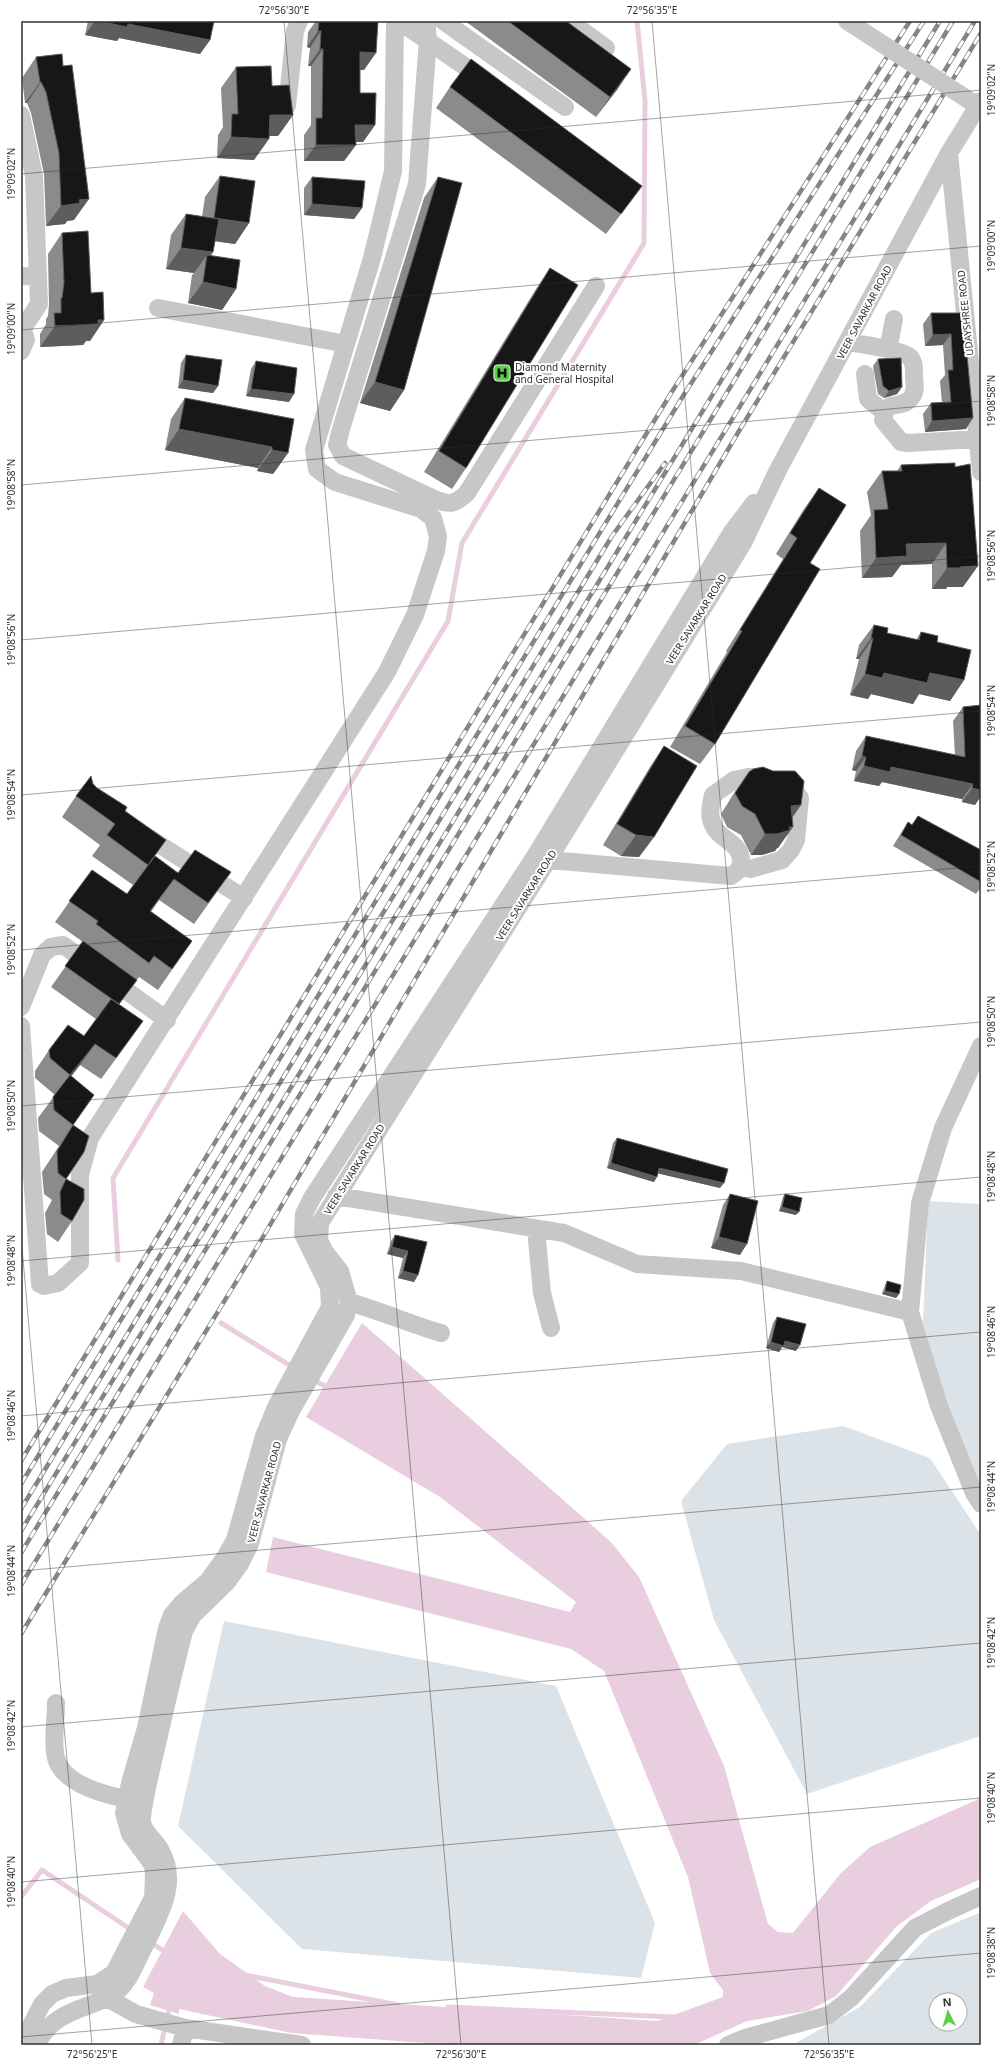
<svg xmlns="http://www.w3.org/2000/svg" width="1002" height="2066" font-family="'Noto Sans',sans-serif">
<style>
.green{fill:#dce3e8;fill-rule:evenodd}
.water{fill:#e8cedf}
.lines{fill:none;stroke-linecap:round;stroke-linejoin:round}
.stream{stroke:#e8cedf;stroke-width:5}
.minor{stroke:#c7c7c7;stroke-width:18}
.rail-casing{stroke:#858585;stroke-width:4.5}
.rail{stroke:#fff;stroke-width:3;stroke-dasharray:9;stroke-linecap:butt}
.minor-bridge{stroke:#c7c7c7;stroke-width:18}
.wall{fill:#8b8b8b}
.shaded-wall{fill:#5d5d5d}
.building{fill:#171717;stroke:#5d5d5d}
.ticks{fill:none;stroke:#303030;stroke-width:1;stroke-opacity:0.45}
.labels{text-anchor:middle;stroke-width:4;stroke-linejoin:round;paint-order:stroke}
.street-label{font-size:10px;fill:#303030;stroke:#fff}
.poi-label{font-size:10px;fill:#303030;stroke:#fff;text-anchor:start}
.neatline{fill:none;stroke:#303030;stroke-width:1.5}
.ticks-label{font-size:10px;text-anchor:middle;fill:#303030}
</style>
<rect width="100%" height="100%" fill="#fff"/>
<path class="green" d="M 928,1201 L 981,1204 L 981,1489 L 948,1409 L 923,1322 Z
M 843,1426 L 930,1458 L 981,1535 L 981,1736 L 807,1794 L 714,1620 L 681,1501 L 727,1444 Z
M 224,1621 L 556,1686 L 655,1923 L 641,1978 L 302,1949 L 178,1826 Z
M 981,1912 L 981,2045 L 792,2045 L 860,2007 L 931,1933 ZM 936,2000 L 960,2000 L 960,2024 L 936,2024 Z"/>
<path class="water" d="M 362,1323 L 611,1542 L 639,1577 L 724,1766 L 768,1924 L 778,1932 L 793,1933 L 841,1873 L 870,1847 L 981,1798 L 981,1879 L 931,1901 L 897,1926 L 836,1996 L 808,2011 L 747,2021 L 694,2045 L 463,2045 L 412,2042 L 291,2033 L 179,2009 L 179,2014 L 150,2005 L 154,1993 L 143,1987 L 183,1911 L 220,1954 L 265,1986 L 293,1997 L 657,2021 L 723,1997 L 723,1990 L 710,1973 L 688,1877 L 604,1671 L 571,1649 L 266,1572 L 273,1537 L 570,1612 L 576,1602 L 440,1497 L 306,1417 Z"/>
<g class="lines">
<path class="stream" d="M 118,1260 L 113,1178 L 448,621 L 462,543 L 644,243 L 645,101 L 637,21
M 221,1323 L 294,1368
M 312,1379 L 330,1389
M 21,1897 L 42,1870 L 133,1931
M 150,1942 L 167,1953
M 245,1975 L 398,2005
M 448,2007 L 674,2017
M 161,2045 L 170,2005"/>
<path class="minor" d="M 399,21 L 486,81
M 426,21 L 428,40 L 417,184 L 341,429 L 337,445 L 343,456 L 434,499 C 450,505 454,505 467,493 L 596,286
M 443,21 L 565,107
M 569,21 L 606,48
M 287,106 L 295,31 L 299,21
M 21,115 L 34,176 L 39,304 L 23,328
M 949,153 L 981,472
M 21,276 L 38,277
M 158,308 L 346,344
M 21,324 L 26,340 L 21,351
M 848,342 C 860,344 902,350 910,357 C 915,363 914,371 914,378 C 915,385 916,392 911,398 C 900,411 886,397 883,420 L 901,442 L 908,443 L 978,439
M 888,350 L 894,319
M 865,374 L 868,399 L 884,412
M 141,833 L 244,898
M 539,859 L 731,876 C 737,872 741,869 741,861 C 741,842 719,840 713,825 C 708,815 711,805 713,795 L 734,780 L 748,777 L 784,782 L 791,787 L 800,798 L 796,840 L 791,850 L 782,860 L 750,869 L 741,866
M 21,1007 L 42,955 L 51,947 L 63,945 L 167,1020
M 21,1026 L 40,1284 L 44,1286 L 58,1283 L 80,1263 L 80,1175 L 90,1138 L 387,672 L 415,615 L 436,551 L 438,536 L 433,518 L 421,509 L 335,482 L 317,469 L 314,450 L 372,258 L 393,171 L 395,21
M 981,1046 L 943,1128 L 920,1203 L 910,1312 L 939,1406 L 974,1493 L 981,1504
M 336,1196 L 564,1233 L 637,1264 L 741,1271 L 910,1312
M 536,1229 L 542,1293 L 551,1328
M 349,1302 C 381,1311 410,1324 441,1333
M 56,1703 C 56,1720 52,1741 56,1758 C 64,1787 113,1797 138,1801
M 107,1998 L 136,2014 L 185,2028 L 302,2045
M 21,2045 L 42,2004 L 52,1994 L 66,1988 L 97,1984 L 114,1973 L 153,1898 L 154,1876 L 153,1865 L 130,1834 L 124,1813 L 130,1783 L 146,1728 L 167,1628 L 172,1615 L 182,1603 L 208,1581 L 226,1556 L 235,1540 L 264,1436 L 277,1405 L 330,1307 L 329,1287 L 303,1234 L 304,1214 L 312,1198 L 534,858 L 732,532 L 754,503
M 36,2045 C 60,1999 106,2013 127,1980 C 134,1969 139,1956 145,1945 C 159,1915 179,1884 161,1851 C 156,1840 140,1831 142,1817 C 145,1792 152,1766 158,1740 C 166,1704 175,1667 184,1631 L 193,1615 L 227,1582 L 240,1564 L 250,1544 L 278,1439 L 292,1409 L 346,1315 L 349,1302 L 340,1271 L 325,1252 L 319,1240 L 320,1223 L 548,860 L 743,543 L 778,470 L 949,153 L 981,101
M 181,2045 L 185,2028
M 728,2045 L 745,2038 L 829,2015 L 851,1998 L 915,1928 L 948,1911 L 981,1896"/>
<g class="rail-casing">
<path id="rail" d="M 21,1461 L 673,390 L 910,21
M 21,1484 L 683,396 L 924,21
M 21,1509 L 612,536 L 665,463
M 21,1531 L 940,21
M 21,1553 L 953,21
M 21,1585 L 975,21
M 21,1634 L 247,1264 L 739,431 L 981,33"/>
</g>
<use href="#rail" class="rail"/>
<path class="minor-bridge" d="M 847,21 L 981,108"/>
</g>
<path class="wall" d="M 88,21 L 214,21 L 210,40 L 200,54 L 119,38 L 117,41 L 85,35 Z
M 316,21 L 378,21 L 364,70 L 360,70 L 360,93 L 375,125 L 363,142 L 356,142 L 356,145 L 344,161 L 304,161 L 304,135 L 311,125 L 311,66 L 308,66 L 310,48 L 307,47 L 308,32 Z
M 465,21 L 566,21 L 631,69 L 596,117 Z
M 62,54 L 74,220 L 67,221 L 65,224 L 46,226 L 44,174 L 31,113 L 27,103 L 25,103 L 22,78 L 36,57 Z
M 236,67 L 272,86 L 293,115 L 278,136 L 269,136 L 254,160 L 217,158 L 218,135 L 223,127 L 221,88 Z
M 450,87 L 627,206 L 606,234 L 436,108 Z
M 220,176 L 249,223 L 235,244 L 215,241 L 213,252 L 211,255 L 236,289 L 222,310 L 188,303 L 192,275 L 194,273 L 166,269 L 171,235 L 186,214 L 202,217 L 205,197 Z
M 312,177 L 362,208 L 354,219 L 304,215 L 304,188 Z
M 438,177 L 404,390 L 390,411 L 360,403 L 424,198 Z
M 62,233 L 104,320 L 90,341 L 86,341 L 83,345 L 40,347 L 40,334 L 46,324 L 46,319 L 48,316 L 49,304 L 48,254 Z
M 550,268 L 466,468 L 452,489 L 424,472 L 536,289 Z
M 931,313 L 963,313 L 966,429 L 925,432 L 923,414 L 931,403 L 942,403 L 940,381 L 945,375 L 943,345 L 925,346 L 923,324 Z
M 186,355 L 218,386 L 213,393 L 178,388 L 181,363 Z
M 878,359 L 902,387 L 897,394 L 884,398 L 878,394 L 873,366 Z
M 256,361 L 289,402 L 246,396 L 251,369 Z
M 185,398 L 288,453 L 273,474 L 257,471 L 258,468 L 165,450 L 171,419 Z
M 955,463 L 963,587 L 947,587 L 946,589 L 932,589 L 932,564 L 901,565 L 892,577 L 862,578 L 860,531 L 871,515 L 867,492 L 882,471 L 897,471 L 901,465 Z
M 819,488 L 810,563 L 715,744 L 700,764 L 670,747 L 727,652 L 726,651 L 783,559 L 776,554 L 804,509 Z
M 874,625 L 887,633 L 916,640 L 921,632 L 937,642 L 964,680 L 950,701 L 919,694 L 913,704 L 871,694 L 868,699 L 850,695 L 859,659 L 856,659 L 859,645 Z
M 981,705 L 981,796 L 975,805 L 962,802 L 962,799 L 882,782 L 879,786 L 854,781 L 856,771 L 852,770 L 856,751 L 866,736 L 955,755 L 953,721 L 963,707 Z
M 664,746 L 654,837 L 639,857 L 621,856 L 603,845 L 650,767 Z
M 749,772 L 801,805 L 792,818 L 778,848 L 777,848 L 775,851 L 762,855 L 751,855 L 741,835 L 727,827 L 721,814 L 734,793 Z
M 93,784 L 97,788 L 125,811 L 155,856 L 178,873 L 231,872 L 194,924 L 159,900 L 151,912 L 192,941 L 158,990 L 139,977 L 119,1004 L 143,1021 L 101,1079 L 80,1065 L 71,1076 L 73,1125 L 66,1179 L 72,1221 L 58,1242 L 47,1234 L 45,1213 L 52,1200 L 44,1194 L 42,1172 L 59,1146 L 39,1131 L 38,1118 L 55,1095 L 35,1078 L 35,1071 L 49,1050 L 84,1036 L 96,1019 L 51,987 L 83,942 L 55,922 L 92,870 L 127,894 L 133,885 L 92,856 L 100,845 L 62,817 L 76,796 Z
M 918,816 L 981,850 L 981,887 L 976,894 L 893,846 L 901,833 L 908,822 L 912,825 Z
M 617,1138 L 720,1188 L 658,1173 L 654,1182 L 607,1168 L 613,1143 Z
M 730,1194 L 740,1255 L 711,1248 L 723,1205 Z
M 785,1194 L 796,1215 L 779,1211 L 783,1197 Z
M 395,1235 L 427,1242 L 418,1275 L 414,1282 L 398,1278 L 403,1258 L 387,1254 L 391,1241 Z
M 887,1281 L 899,1294 L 896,1298 L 882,1294 L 885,1285 Z
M 777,1317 L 796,1351 L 782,1347 L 779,1352 L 766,1348 L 773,1323 Z"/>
<path class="shaded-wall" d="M 95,21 L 128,24 L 210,40 L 200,54 L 119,38 L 117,41 L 85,35 Z
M 318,31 L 321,31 L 310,48 L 307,47 Z
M 320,49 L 323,49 L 311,66 L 308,66 Z
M 360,52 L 376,53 L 364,70 L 349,69 Z
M 631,69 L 617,90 L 596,117 L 610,97 Z
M 40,82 L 41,82 L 27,103 L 25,103 Z
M 270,115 L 293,115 L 278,136 L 255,136 Z
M 355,125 L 375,125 L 363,142 L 344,142 Z
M 231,137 L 269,139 L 254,160 L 217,158 Z
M 316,145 L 356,145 L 344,161 L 304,161 Z
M 89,199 L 74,220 L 67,221 L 65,224 L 46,226 L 61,206 L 79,200 Z
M 312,204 L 362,208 L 354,219 L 304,215 Z
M 214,218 L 249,223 L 235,244 L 199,239 Z
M 181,248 L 213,252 L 205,264 L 207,255 L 194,273 L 166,269 Z
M 203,282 L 236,289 L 222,310 L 188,303 Z
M 98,320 L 104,320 L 90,341 L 86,341 L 83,345 L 40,347 L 55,326 Z
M 951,334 L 943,345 L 925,346 L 933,335 Z
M 183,380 L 218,386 L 213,393 L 178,388 Z
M 375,382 L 404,390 L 390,411 L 360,403 Z
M 902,387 L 897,394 L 884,398 L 889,391 Z
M 251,389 L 294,394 L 289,402 L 246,396 Z
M 973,418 L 966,429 L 925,432 L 932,421 Z
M 179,429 L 272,447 L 258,468 L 165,450 Z
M 272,450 L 288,453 L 273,474 L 257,471 Z
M 946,543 L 932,564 L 901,565 L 892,577 L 862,578 L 876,558 L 906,544 Z
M 978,566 L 963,587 L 947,587 L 946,589 L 932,589 L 947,568 L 960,567 Z
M 871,638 L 873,638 L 859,659 L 856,659 Z
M 884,673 L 930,673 L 964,680 L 950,701 L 919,694 L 913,704 L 871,694 L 868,699 L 850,695 L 865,674 Z
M 862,756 L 866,757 L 856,771 L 852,770 Z
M 864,766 L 891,767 L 973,784 L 962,799 L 882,782 L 879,786 L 854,781 Z
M 972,788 L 981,788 L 981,796 L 975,805 L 962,802 Z
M 801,805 L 787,825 L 791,806 Z
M 789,827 L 793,827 L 778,848 L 777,848 L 775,851 L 762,855 L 751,855 L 765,834 Z
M 636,835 L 654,837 L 639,857 L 621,856 Z
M 143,1021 L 128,1042 L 101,1079 L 116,1058 Z
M 95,1044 L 80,1065 L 56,1096 L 70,1075 Z
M 611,1163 L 657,1177 L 654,1182 L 607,1168 Z
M 659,1168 L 724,1183 L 720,1188 L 656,1173 Z
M 782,1207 L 799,1212 L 796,1215 L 779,1211 Z
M 719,1237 L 747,1244 L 740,1255 L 711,1248 Z
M 392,1247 L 408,1251 L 403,1258 L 387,1254 Z
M 403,1271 L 418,1275 L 414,1282 L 398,1278 Z
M 885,1291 L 899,1294 L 896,1298 L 882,1294 Z
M 785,1341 L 800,1345 L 796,1351 L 782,1347 L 779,1352 L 766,1348 L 771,1342 Z"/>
<path class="building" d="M 99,21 L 214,21 L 210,40 L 128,24 L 127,27 Z
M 319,21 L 378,21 L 376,53 L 360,52 L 360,93 L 376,93 L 375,125 L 355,125 L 356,145 L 316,145 L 316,118 L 322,118 L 323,49 L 320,49 L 321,31 L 318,31 Z
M 508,21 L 566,21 L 631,69 L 610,97 Z
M 62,54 L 63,66 L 72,65 L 89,199 L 79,200 L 80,203 L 61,206 L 59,153 L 46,92 L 41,82 L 40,82 L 36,57 Z
M 471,59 L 642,186 L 621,214 L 450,87 Z
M 271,66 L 272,86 L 289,85 L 293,115 L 270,115 L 269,139 L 231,137 L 232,114 L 238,114 L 236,67 Z
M 220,176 L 255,181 L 249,223 L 214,218 Z
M 312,177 L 365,181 L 362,208 L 312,204 Z
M 438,177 L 462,183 L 404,390 L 375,382 Z
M 186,214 L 219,219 L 213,252 L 181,248 Z
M 88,231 L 91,293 L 103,292 L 104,320 L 98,320 L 98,324 L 55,326 L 54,313 L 61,313 L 61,298 L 62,298 L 64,283 L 62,233 Z
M 207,255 L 240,260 L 236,289 L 203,282 Z
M 550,268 L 578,285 L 466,468 L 439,451 Z
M 931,313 L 963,313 L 973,418 L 932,421 L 931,403 L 951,402 L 948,370 L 953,370 L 951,334 L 933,335 Z
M 186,355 L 222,360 L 218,386 L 183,380 Z
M 901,358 L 902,387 L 889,391 L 883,386 L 878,359 Z
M 256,361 L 297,368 L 294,394 L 251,389 Z
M 185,398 L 294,419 L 288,453 L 272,450 L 272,447 L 179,429 Z
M 21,458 L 22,458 L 21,467 Z
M 955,463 L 955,467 L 970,464 L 978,566 L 960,567 L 960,568 L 947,568 L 946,543 L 906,544 L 907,556 L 876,558 L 874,510 L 888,509 L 882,471 L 902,471 L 901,465 Z
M 819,488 L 846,505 L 810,563 L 820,569 L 715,744 L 685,726 L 742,631 L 740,630 L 797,538 L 790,533 Z
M 874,625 L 888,628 L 887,633 L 919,640 L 921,632 L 938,636 L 937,642 L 971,650 L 964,680 L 930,673 L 927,683 L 884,673 L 882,678 L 865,674 L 873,638 L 871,638 Z
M 981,705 L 981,790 L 972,788 L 973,784 L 891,767 L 890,772 L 864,766 L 866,757 L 862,756 L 866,736 L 965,757 L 963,707 Z
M 664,746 L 697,766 L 654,837 L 636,835 L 617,824 Z
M 763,767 L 773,771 L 795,771 L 804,781 L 801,805 L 791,806 L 793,827 L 789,827 L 790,830 L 777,834 L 765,834 L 755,814 L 742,806 L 735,793 L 749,772 L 753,769 Z
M 91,776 L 93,784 L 97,788 L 127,807 L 125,811 L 166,840 L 148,865 L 107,835 L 115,824 L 76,796 Z
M 918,816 L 981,850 L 981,882 L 901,835 L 908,822 L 912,825 Z
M 195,850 L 231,872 L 208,903 L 174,879 L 150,911 L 192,941 L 172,969 L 154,956 L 149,963 L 96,924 L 98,921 L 69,901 L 92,870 L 127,894 L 155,856 L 178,873 Z
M 83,941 L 137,980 L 119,1004 L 65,966 Z
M 111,999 L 143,1021 L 116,1058 L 95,1044 L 70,1075 L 50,1058 L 49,1050 L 68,1025 L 84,1036 Z
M 70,1075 L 94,1095 L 73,1125 L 54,1110 L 53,1097 Z
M 73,1125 L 89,1136 L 84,1152 L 66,1179 L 58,1173 L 57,1151 Z
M 617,1138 L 728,1169 L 724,1183 L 659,1168 L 657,1177 L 611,1163 Z
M 66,1179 L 84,1189 L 84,1200 L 72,1221 L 61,1214 L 60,1192 Z
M 730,1194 L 758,1201 L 747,1244 L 719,1237 Z
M 785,1194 L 802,1198 L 799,1212 L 782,1207 Z
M 395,1235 L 427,1242 L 418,1275 L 403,1271 L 408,1251 L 392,1247 Z
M 887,1281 L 901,1285 L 899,1294 L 885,1291 Z
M 777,1317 L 806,1324 L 800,1345 L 785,1341 L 784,1346 L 771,1342 Z"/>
<path class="ticks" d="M 284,21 L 461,2045M 652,21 L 829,2045M 21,174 L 981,90M 21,330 L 981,246M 21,485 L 981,401M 21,640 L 981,556M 21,795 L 981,711M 21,950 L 981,866M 21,1106 L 981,1022M 21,1236 L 92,2045M 21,1261 L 981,1177M 21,1416 L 981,1332M 21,1571 L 981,1487M 21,1727 L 981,1643M 21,1882 L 981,1798M 21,2037 L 981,1953"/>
<defs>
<g id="hospital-square" transform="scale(0.9)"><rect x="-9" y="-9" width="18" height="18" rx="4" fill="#58d147" stroke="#fff"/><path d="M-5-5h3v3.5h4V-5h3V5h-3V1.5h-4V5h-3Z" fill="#111"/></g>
</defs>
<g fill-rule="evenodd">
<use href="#hospital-square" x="502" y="373"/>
</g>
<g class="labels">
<g class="street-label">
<text transform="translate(864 312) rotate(-62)" y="4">VEER SAVARKAR ROAD</text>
<text transform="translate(965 313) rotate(-96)" y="4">UDAYSHREE ROAD</text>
<text transform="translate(696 619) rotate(-58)" y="4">VEER SAVARKAR ROAD</text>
<text transform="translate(526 895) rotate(-58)" y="4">VEER SAVARKAR ROAD</text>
<text transform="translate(354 1169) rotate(-58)" y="4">VEER SAVARKAR ROAD</text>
<text transform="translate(264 1492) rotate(-75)" y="4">VEER SAVARKAR ROAD</text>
</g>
<g class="poi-label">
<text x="515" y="371">Diamond Maternity<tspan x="515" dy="12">and General Hospital</tspan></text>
</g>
</g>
<rect width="1002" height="2066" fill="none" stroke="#ffffff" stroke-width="44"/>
<g transform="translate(948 2012) rotate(355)"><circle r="19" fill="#ffffff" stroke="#acacac"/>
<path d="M0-3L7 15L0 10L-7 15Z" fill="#58d147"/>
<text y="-6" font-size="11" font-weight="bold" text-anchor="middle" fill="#303030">N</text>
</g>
<rect x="22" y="22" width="958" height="2022" class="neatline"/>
<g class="ticks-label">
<text x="284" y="14">72°56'30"E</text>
<text x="652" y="14">72°56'35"E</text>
<text transform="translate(991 90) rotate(-90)" y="4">19°09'02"N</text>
<text transform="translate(11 174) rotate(-90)" y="4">19°09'02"N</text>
<text transform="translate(991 246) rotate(-90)" y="4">19°09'00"N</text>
<text transform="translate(11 329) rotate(-90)" y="4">19°09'00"N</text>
<text transform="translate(991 401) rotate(-90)" y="4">19°08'58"N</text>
<text transform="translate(11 485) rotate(-90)" y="4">19°08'58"N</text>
<text transform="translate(991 556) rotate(-90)" y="4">19°08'56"N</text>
<text transform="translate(11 640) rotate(-90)" y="4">19°08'56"N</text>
<text transform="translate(991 711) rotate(-90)" y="4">19°08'54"N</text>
<text transform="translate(11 795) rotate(-90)" y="4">19°08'54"N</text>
<text transform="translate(991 867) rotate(-90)" y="4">19°08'52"N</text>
<text transform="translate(11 950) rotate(-90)" y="4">19°08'52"N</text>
<text transform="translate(991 1022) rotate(-90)" y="4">19°08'50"N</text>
<text transform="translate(11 1106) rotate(-90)" y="4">19°08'50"N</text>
<text transform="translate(991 1177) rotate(-90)" y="4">19°08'48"N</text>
<text transform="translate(11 1261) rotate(-90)" y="4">19°08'48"N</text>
<text transform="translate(991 1332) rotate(-90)" y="4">19°08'46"N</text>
<text transform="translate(11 1416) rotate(-90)" y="4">19°08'46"N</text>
<text transform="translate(991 1487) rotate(-90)" y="4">19°08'44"N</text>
<text transform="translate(11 1571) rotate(-90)" y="4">19°08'44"N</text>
<text transform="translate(991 1643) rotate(-90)" y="4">19°08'42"N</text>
<text transform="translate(11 1726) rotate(-90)" y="4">19°08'42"N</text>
<text transform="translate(991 1798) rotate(-90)" y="4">19°08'40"N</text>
<text transform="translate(11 1882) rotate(-90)" y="4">19°08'40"N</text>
<text transform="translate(991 1953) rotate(-90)" y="4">19°08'38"N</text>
<text x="92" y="2058">72°56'25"E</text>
<text x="461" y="2058">72°56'30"E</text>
<text x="829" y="2058">72°56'35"E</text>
</g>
</svg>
